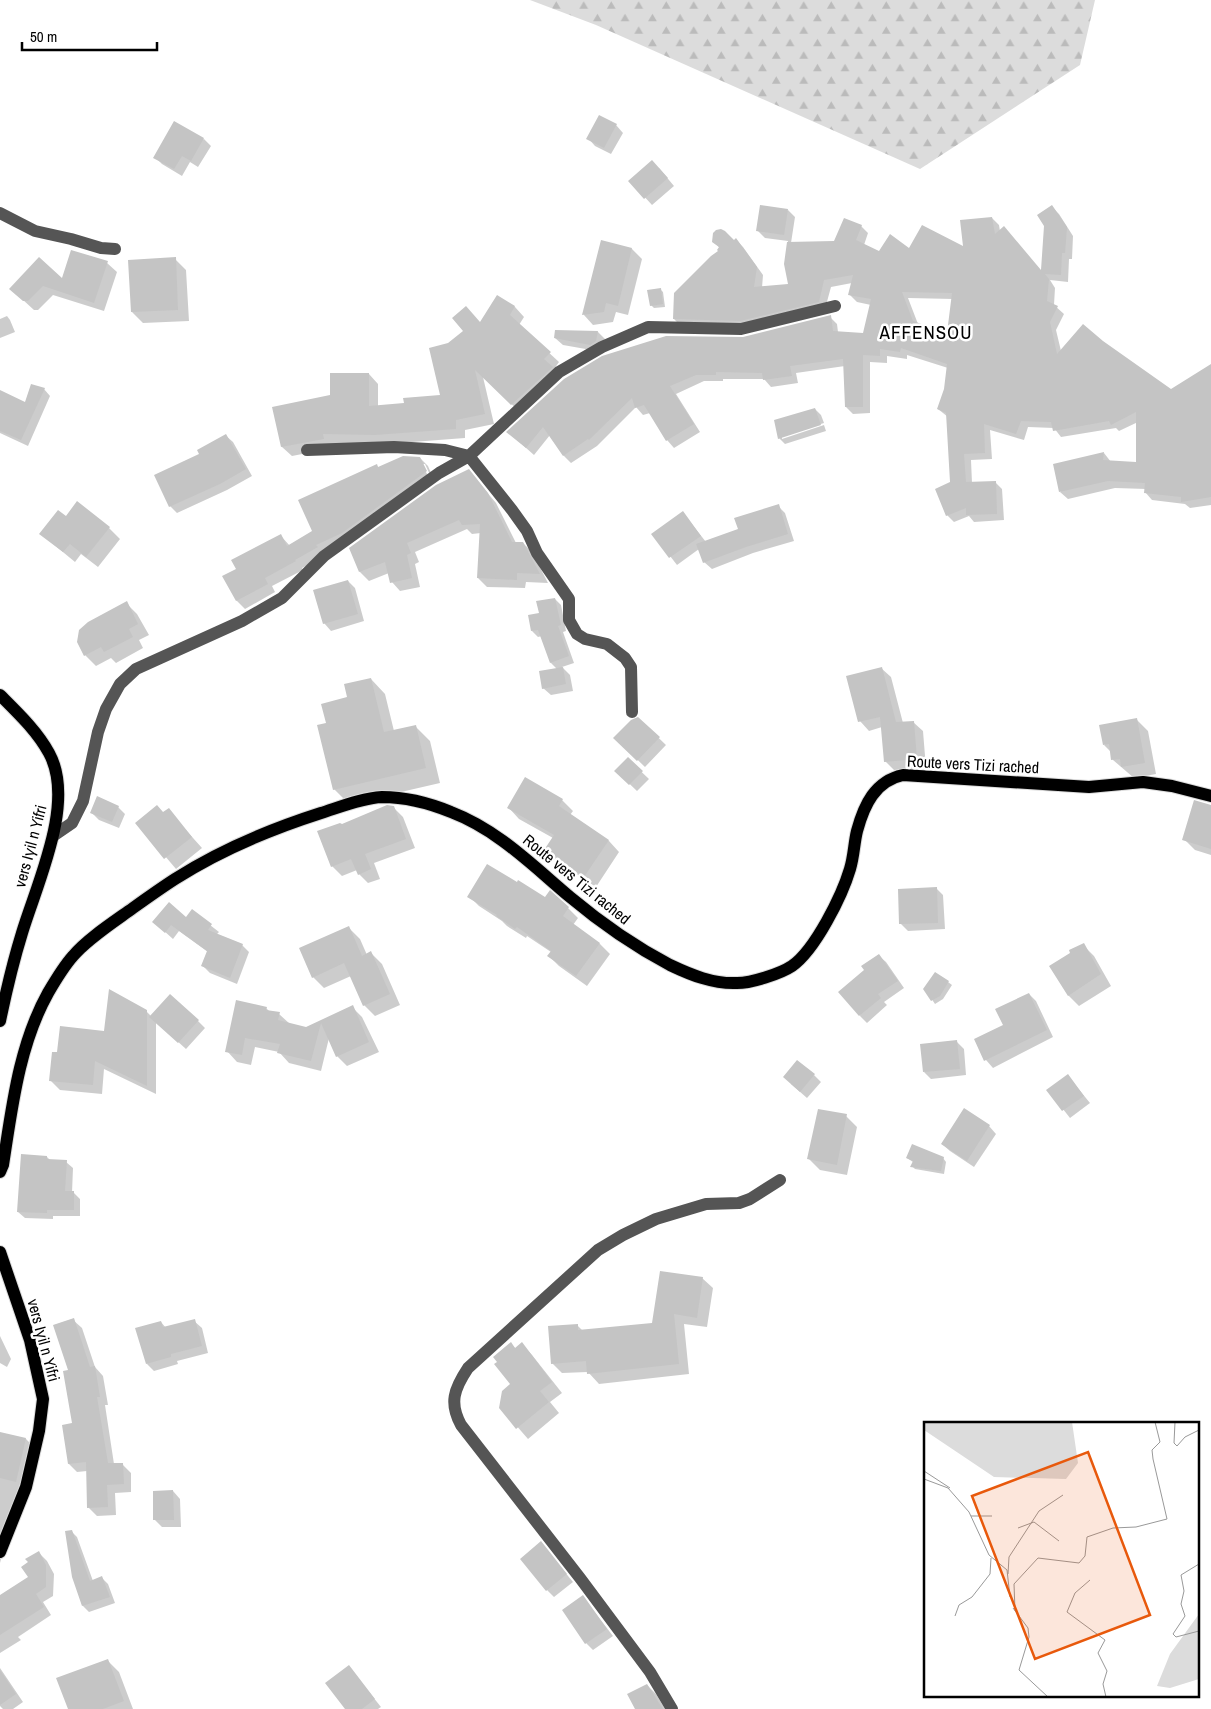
<svg xmlns="http://www.w3.org/2000/svg" width="1211" height="1709" font-family="'Archivo Narrow',sans-serif">
<style>
.forest{fill:url(#forest-firs)}
.shadow{fill:#0003;fill-rule:evenodd}
.building{fill:#c4c4c4;fill-rule:evenodd}
.lines{fill:none;stroke-linecap:round;stroke-linejoin:round}
.major-casing{stroke:#dbdbdb;stroke-width:14}
.minor{stroke:#555;stroke-width:12}
.major{stroke:#000;stroke-width:12}
.labels{text-anchor:middle;stroke-width:5;stroke-linejoin:round;paint-order:stroke}
.street-label{font-size:16px;fill:#000;stroke:#fff}
.quarter-label{font-size:19px;letter-spacing:1px;fill:#000;stroke:#fff}
.inset-road{fill:none;stroke:#999;stroke-width:1}
.view{fill:#e8590c;fill-opacity:0.15;stroke:#e8590c;stroke-width:2.5}
.inset-edge{fill:none;stroke:#000;stroke-width:2.5}
</style>
<defs>
<pattern id="forest-firs" width="22" height="20" patternUnits="userSpaceOnUse" patternTransform="scale(1.25)"><rect width="22" height="20" fill="#dcdcdc"/><path d="M5 1l3.5 6h-7zM16 11l3.5 6h-7z" fill="#bbb"/></pattern>
</defs>
<rect width="100%" height="100%" fill="#fff"/>
<path class="forest" d="M 530,0 L 1095,0 L 1080,65 L 920,169 L 596,25 Z"/>
<path class="shadow" d="M 616,125 L 623,133 L 611,154 L 595,146 L 588,138 Z
M 204,139 L 211,146 L 198,167 L 190,162 L 182,176 L 162,164 L 155,157 Z
M 659,168 L 674,186 L 652,205 L 630,181 Z
M 1052,207 L 1059,214 L 1073,236 L 1072,259 L 1069,259 L 1068,282 L 1050,280 L 1055,288 L 1054,305 L 1064,314 L 1056,330 L 1061,351 L 1102,342 L 1171,390 L 1211,371 L 1211,505 L 1190,508 L 1185,504 L 1152,500 L 1145,492 L 1146,489 L 1115,488 L 1068,499 L 1060,492 L 1104,453 L 1111,462 L 1138,463 L 1138,422 L 1119,431 L 1116,428 L 1061,437 L 1054,428 L 1028,427 L 1024,440 L 990,430 L 992,459 L 971,460 L 972,483 L 995,482 L 1002,489 L 1004,520 L 974,522 L 969,516 L 954,522 L 947,515 L 951,483 L 948,417 L 938,409 L 945,389 L 948,368 L 907,355 L 907,359 L 887,356 L 887,363 L 870,362 L 870,413 L 853,414 L 846,407 L 845,366 L 796,373 L 798,383 L 771,387 L 764,379 L 723,379 L 723,381 L 704,381 L 676,394 L 700,432 L 674,448 L 667,440 L 650,413 L 643,415 L 636,407 L 597,446 L 571,463 L 564,456 L 550,435 L 534,455 L 508,432 L 743,338 L 830,317 L 837,324 L 838,332 L 864,334 L 871,305 L 857,302 L 850,295 L 852,283 L 831,287 L 825,309 L 748,327 L 681,326 L 674,319 L 720,251 L 720,248 L 713,241 L 734,241 L 736,240 L 743,247 L 763,275 L 762,288 L 790,285 L 785,264 L 788,241 L 765,238 L 758,231 L 788,210 L 795,217 L 791,243 L 835,243 L 861,226 L 868,233 L 864,245 L 879,253 L 910,249 L 965,248 L 992,218 L 999,225 L 1000,231 L 1042,272 ZM 908,298 L 953,299 L 948,335 L 918,324 Z
M 602,242 L 632,249 L 642,259 L 628,315 L 616,312 L 613,322 L 593,325 L 584,315 Z
M 175,259 L 186,270 L 189,321 L 143,323 L 132,312 Z
M 107,263 L 117,272 L 104,311 L 53,295 L 38,310 L 34,310 L 11,289 L 63,280 Z
M 660,289 L 663,292 L 665,307 L 654,308 L 651,305 Z
M 498,297 L 515,307 L 524,317 L 519,325 L 559,362 L 522,414 L 483,377 L 494,424 L 465,430 L 465,438 L 333,448 L 292,456 L 282,447 L 274,408 L 332,396 L 369,374 L 378,384 L 378,406 L 405,404 L 442,396 L 449,345 L 481,323 Z
M 7,316 L 10,320 L 15,332 L 0,338 L 0,319 Z
M 598,332 L 605,339 L 597,351 L 563,345 L 555,338 Z
M 44,389 L 50,396 L 28,446 L 0,433 L 0,395 L 26,403 Z
M 815,409 L 821,415 L 824,423 L 782,436 L 782,439 L 824,425 L 826,431 L 785,444 L 779,438 Z
M 225,435 L 233,442 L 252,476 L 227,490 L 177,513 L 170,506 L 201,455 Z
M 420,458 L 428,466 L 434,480 L 325,555 L 302,568 L 303,570 L 272,586 L 275,592 L 245,609 L 237,601 L 224,577 L 238,569 L 281,536 L 290,546 L 314,531 L 377,466 L 379,468 ZM 422,464 L 425,464 L 431,477 L 429,478 Z
M 469,471 L 496,503 L 516,543 L 523,543 L 532,552 L 548,583 L 526,582 L 525,588 L 487,587 L 478,578 L 481,533 L 472,534 L 467,529 L 415,552 L 419,562 L 415,564 L 420,587 L 400,591 L 392,582 L 389,573 L 369,581 L 360,572 L 351,548 Z
M 77,503 L 109,528 L 120,539 L 98,567 L 81,554 L 75,562 L 41,534 L 66,518 Z
M 778,506 L 785,513 L 794,541 L 753,553 L 712,569 L 704,562 L 699,549 L 677,565 L 653,534 L 683,513 L 706,542 L 739,530 Z
M 348,581 L 355,588 L 364,621 L 331,631 L 324,623 Z
M 555,599 L 561,605 L 566,631 L 563,632 L 574,663 L 562,667 L 570,675 L 573,691 L 551,695 L 543,688 L 557,669 L 551,663 L 542,636 L 538,637 L 532,631 L 540,614 Z
M 126,603 L 137,614 L 149,635 L 139,640 L 143,648 L 116,663 L 111,658 L 96,666 L 85,655 Z
M 881,668 L 891,677 L 903,723 L 913,722 L 923,731 L 926,768 L 894,770 L 885,761 L 882,727 L 869,731 L 860,721 Z
M 371,679 L 385,694 L 394,731 L 415,726 L 430,741 L 440,783 L 349,804 L 334,789 L 327,724 L 349,698 Z
M 638,718 L 666,745 L 645,767 L 615,738 Z
M 1137,720 L 1148,731 L 1156,774 L 1134,778 L 1113,760 L 1111,752 L 1104,745 Z
M 628,759 L 649,779 L 637,791 L 616,771 Z
M 562,800 L 573,811 L 570,815 L 609,841 L 619,852 L 596,887 L 556,861 L 545,850 L 553,838 L 519,819 L 509,808 Z
M 1211,806 L 1211,855 L 1195,850 L 1184,839 Z
M 118,807 L 125,814 L 119,828 L 99,820 L 92,813 Z
M 393,807 L 403,817 L 415,848 L 374,863 L 380,879 L 368,883 L 359,874 L 357,870 L 342,876 L 332,866 L 342,826 Z
M 168,810 L 202,848 L 176,869 L 137,823 L 164,814 Z
M 936,888 L 943,895 L 945,929 L 908,931 L 900,923 Z
M 469,896 L 545,899 L 568,908 L 578,918 L 573,925 L 600,944 L 610,954 L 587,986 L 559,966 L 549,956 L 551,952 L 527,936 L 526,938 L 507,926 L 502,921 L 479,906 Z
M 192,911 L 219,932 L 216,935 L 242,945 L 249,952 L 237,984 L 210,973 L 203,966 L 208,952 L 179,931 L 173,939 L 154,922 L 186,918 Z
M 349,928 L 360,939 L 367,955 L 371,953 L 382,964 L 400,1005 L 375,1016 L 364,1005 L 351,976 L 324,988 L 313,977 Z
M 1083,945 L 1094,956 L 1111,986 L 1079,1006 L 1068,995 Z
M 878,955 L 886,962 L 904,988 L 884,1002 L 887,1005 L 867,1023 L 860,1016 L 866,970 Z
M 948,982 L 952,985 L 943,999 L 935,1004 L 925,989 Z
M 1029,994 L 1036,1001 L 1053,1037 L 993,1068 L 986,1060 L 975,1040 L 1005,1026 Z
M 352,1007 L 362,1017 L 379,1052 L 347,1066 L 337,1056 L 329,1038 L 321,1071 L 289,1063 L 279,1052 L 255,1047 L 251,1065 L 237,1062 L 227,1051 L 266,1008 L 270,1012 L 279,1014 L 290,1024 L 306,1028 Z
M 146,1011 L 151,1016 L 198,1021 L 205,1028 L 186,1049 L 156,1022 L 156,1094 L 104,1069 L 102,1094 L 60,1090 L 50,1080 L 58,1053 Z
M 957,1042 L 964,1049 L 966,1075 L 931,1079 L 924,1072 Z
M 814,1075 L 821,1082 L 807,1098 L 791,1084 Z
M 1068,1076 L 1090,1103 L 1070,1118 L 1048,1090 Z
M 964,1110 L 989,1126 L 996,1134 L 974,1167 L 950,1151 L 942,1144 Z
M 846,1116 L 857,1127 L 847,1175 L 820,1170 L 809,1159 Z
M 47,1157 L 51,1161 L 66,1162 L 73,1168 L 72,1193 L 74,1193 L 80,1199 L 80,1216 L 53,1216 L 53,1219 L 25,1218 L 18,1212 Z
M 907,1158 L 943,1158 L 946,1162 L 944,1174 L 915,1169 L 912,1166 L 913,1162 Z
M 702,1278 L 713,1288 L 707,1327 L 684,1324 L 689,1374 L 599,1384 L 588,1372 L 562,1373 L 552,1363 L 577,1325 L 583,1331 L 653,1324 Z
M 73,1320 L 82,1328 L 95,1367 L 103,1376 L 108,1405 L 105,1405 L 114,1464 L 122,1464 L 131,1473 L 131,1492 L 115,1493 L 116,1515 L 97,1516 L 88,1507 L 87,1471 L 77,1472 L 69,1464 L 73,1424 L 70,1371 Z
M 194,1321 L 202,1328 L 208,1353 L 177,1361 L 178,1364 L 154,1371 L 147,1364 L 161,1322 L 166,1328 Z
M 0,1336 L 11,1359 L 7,1367 L 0,1363 Z
M 510,1343 L 516,1349 L 522,1344 L 532,1355 L 562,1393 L 550,1402 L 559,1413 L 528,1439 L 501,1408 L 512,1384 Z
M 0,1433 L 26,1439 L 36,1449 L 20,1490 L 0,1563 Z
M 173,1491 L 180,1499 L 181,1527 L 162,1527 L 154,1519 Z
M 71,1531 L 77,1537 L 93,1581 L 102,1578 L 108,1584 L 115,1603 L 89,1612 L 83,1606 Z
M 541,1543 L 573,1582 L 554,1597 L 547,1590 Z
M 39,1553 L 47,1561 L 54,1574 L 53,1596 L 43,1602 L 51,1615 L 18,1637 L 21,1640 L 0,1653 L 0,1596 L 30,1578 Z
M 583,1597 L 613,1636 L 593,1650 L 586,1643 Z
M 108,1661 L 119,1672 L 133,1709 L 69,1709 Z
M 349,1667 L 381,1707 L 378,1709 L 347,1709 Z
M 0,1668 L 23,1702 L 13,1709 L 3,1709 L 0,1706 Z
M 647,1685 L 656,1694 L 665,1709 L 636,1709 Z"/>
<path class="building" d="M 599,115 L 617,124 L 604,148 L 586,139 Z
M 174,121 L 204,138 L 191,161 L 182,156 L 174,169 L 153,158 Z
M 652,160 L 668,178 L 644,199 L 628,181 Z
M 760,205 L 788,209 L 784,235 L 756,231 Z
M 1052,205 L 1067,227 L 1065,253 L 1062,253 L 1061,275 L 1045,274 L 1049,279 L 1047,301 L 1058,306 L 1050,322 L 1057,354 L 1083,324 L 1103,341 L 1171,389 L 1211,364 L 1211,497 L 1181,502 L 1181,497 L 1144,493 L 1145,483 L 1108,481 L 1059,492 L 1053,464 L 1104,452 L 1103,460 L 1136,462 L 1136,412 L 1111,425 L 1109,421 L 1053,431 L 1051,422 L 1021,421 L 1016,434 L 984,424 L 985,453 L 964,454 L 966,482 L 996,481 L 997,514 L 966,515 L 966,508 L 946,516 L 935,489 L 950,482 L 946,413 L 937,409 L 944,389 L 947,364 L 901,348 L 900,352 L 880,349 L 880,356 L 863,355 L 863,407 L 845,407 L 843,359 L 790,366 L 792,376 L 763,380 L 762,373 L 716,372 L 716,375 L 696,375 L 670,386 L 694,424 L 666,441 L 644,405 L 635,408 L 632,398 L 589,440 L 588,439 L 563,456 L 543,427 L 526,448 L 506,432 L 564,379 L 602,356 L 666,336 L 743,337 L 831,315 L 833,331 L 863,333 L 871,299 L 848,295 L 853,275 L 824,280 L 819,302 L 740,321 L 673,319 L 674,293 L 711,256 L 718,251 L 717,250 L 719,247 L 712,242 L 713,233 L 716,230 L 721,229 L 725,231 L 734,240 L 736,238 L 757,267 L 754,287 L 788,284 L 784,264 L 787,242 L 834,241 L 844,218 L 862,225 L 856,240 L 879,251 L 890,234 L 909,248 L 922,225 L 963,246 L 960,220 L 992,217 L 995,234 L 1004,226 L 1041,270 L 1044,226 L 1037,215 ZM 902,292 L 952,293 L 947,333 L 913,321 Z
M 601,240 L 632,248 L 618,306 L 606,303 L 604,312 L 582,315 Z
M 71,250 L 108,261 L 94,303 L 43,286 L 28,301 L 23,301 L 9,289 L 39,257 L 62,278 Z
M 176,257 L 178,310 L 131,312 L 128,260 Z
M 661,288 L 663,304 L 650,306 L 647,290 Z
M 497,295 L 515,306 L 510,315 L 551,352 L 544,359 L 553,367 L 511,405 L 475,370 L 485,414 L 456,420 L 456,429 L 375,435 L 323,434 L 324,439 L 281,447 L 272,407 L 330,395 L 330,373 L 369,373 L 369,406 L 404,403 L 403,398 L 440,395 L 429,348 L 448,343 L 463,331 L 452,318 L 466,306 L 480,322 Z
M 555,330 L 598,331 L 596,341 L 590,345 L 554,338 Z
M 31,384 L 45,388 L 21,440 L 0,431 L 0,390 L 25,402 Z
M 815,408 L 821,425 L 778,439 L 774,420 Z
M 226,434 L 246,469 L 220,484 L 169,507 L 154,475 L 199,454 L 197,450 Z
M 403,456 L 420,457 L 427,471 L 342,533 L 316,545 L 318,547 L 295,560 L 296,561 L 265,578 L 268,584 L 236,601 L 222,576 L 236,569 L 231,560 L 281,534 L 287,546 L 312,531 L 298,500 L 377,464 L 378,467 Z
M 469,469 L 488,493 L 512,542 L 523,542 L 540,574 L 517,573 L 517,580 L 477,578 L 480,524 L 462,525 L 459,520 L 407,543 L 411,553 L 407,555 L 412,578 L 390,583 L 385,562 L 359,572 L 349,548 L 436,485 Z
M 77,501 L 110,527 L 86,557 L 70,544 L 63,552 L 39,534 L 58,510 L 66,516 Z
M 779,504 L 788,534 L 746,547 L 703,563 L 696,544 L 738,529 L 734,518 Z
M 683,511 L 701,536 L 669,558 L 651,534 Z
M 348,580 L 358,614 L 323,624 L 313,590 Z
M 555,598 L 561,625 L 558,626 L 569,656 L 550,663 L 538,630 L 531,631 L 528,615 L 539,613 L 536,601 Z
M 127,601 L 138,624 L 129,629 L 133,637 L 104,652 L 101,647 L 84,656 L 77,642 L 79,630 L 88,622 Z
M 563,667 L 566,684 L 542,689 L 539,671 Z
M 882,667 L 896,722 L 914,721 L 917,759 L 884,762 L 880,717 L 858,722 L 846,676 Z
M 371,678 L 384,732 L 416,725 L 426,768 L 333,790 L 317,725 L 326,723 L 321,704 L 347,697 L 344,684 Z
M 638,717 L 660,737 L 637,761 L 613,738 L 631,720 Z
M 1137,718 L 1145,763 L 1121,767 L 1120,759 L 1111,760 L 1109,744 L 1103,745 L 1099,725 Z
M 628,757 L 643,771 L 629,785 L 614,771 Z
M 525,777 L 563,799 L 559,806 L 609,840 L 584,877 L 544,850 L 554,835 L 507,808 Z
M 97,796 L 119,806 L 112,822 L 90,813 Z
M 1194,800 L 1211,805 L 1211,849 L 1182,840 Z
M 157,805 L 163,812 L 169,808 L 192,837 L 164,859 L 135,823 Z
M 387,805 L 394,806 L 406,839 L 365,854 L 371,869 L 358,875 L 351,859 L 331,867 L 317,831 L 340,823 L 342,824 Z
M 487,864 L 517,882 L 518,880 L 545,897 L 550,890 L 569,907 L 563,916 L 600,943 L 576,976 L 547,956 L 551,951 L 517,927 L 515,929 L 496,916 L 497,915 L 467,897 Z
M 937,887 L 938,923 L 899,924 L 898,889 Z
M 169,902 L 186,917 L 192,909 L 212,924 L 208,930 L 243,944 L 230,978 L 201,966 L 207,951 L 171,925 L 165,933 L 152,922 Z
M 349,926 L 362,956 L 371,951 L 390,994 L 363,1006 L 344,963 L 312,978 L 299,948 Z
M 1084,943 L 1101,974 L 1068,996 L 1049,966 L 1070,953 L 1069,950 Z
M 879,954 L 898,981 L 878,994 L 881,998 L 859,1016 L 838,992 L 864,970 L 861,966 Z
M 935,972 L 949,981 L 940,996 L 931,1001 L 923,989 Z
M 109,989 L 147,1010 L 147,1086 L 95,1061 L 93,1085 L 49,1081 L 52,1052 L 57,1052 L 60,1026 L 104,1031 Z
M 1029,993 L 1047,1030 L 984,1061 L 974,1039 L 1003,1025 L 995,1009 Z
M 170,994 L 199,1020 L 178,1043 L 149,1017 Z
M 236,1000 L 267,1007 L 266,1010 L 280,1012 L 278,1020 L 306,1027 L 353,1005 L 369,1042 L 336,1057 L 321,1023 L 311,1061 L 277,1053 L 280,1044 L 245,1038 L 242,1055 L 225,1052 Z
M 957,1040 L 960,1069 L 923,1072 L 920,1044 Z
M 797,1060 L 815,1074 L 800,1092 L 783,1077 Z
M 1068,1074 L 1084,1096 L 1062,1111 L 1046,1090 Z
M 964,1108 L 990,1125 L 967,1161 L 941,1144 Z
M 818,1109 L 847,1114 L 837,1165 L 807,1159 Z
M 912,1144 L 944,1157 L 941,1171 L 910,1167 L 913,1161 L 906,1158 Z
M 21,1154 L 47,1156 L 47,1159 L 67,1160 L 65,1191 L 74,1191 L 74,1210 L 47,1210 L 47,1213 L 17,1212 Z
M 660,1271 L 703,1277 L 697,1318 L 674,1314 L 679,1364 L 587,1374 L 586,1361 L 551,1364 L 548,1326 L 578,1324 L 578,1330 L 652,1323 Z
M 74,1318 L 90,1367 L 95,1366 L 100,1397 L 97,1397 L 108,1463 L 123,1463 L 124,1484 L 107,1485 L 108,1507 L 87,1508 L 86,1462 L 68,1464 L 62,1425 L 72,1423 L 63,1371 L 68,1370 L 53,1325 Z
M 195,1319 L 202,1346 L 171,1354 L 171,1357 L 146,1364 L 135,1328 L 161,1321 L 163,1327 Z
M 511,1342 L 515,1348 L 522,1342 L 552,1382 L 540,1391 L 549,1402 L 516,1429 L 499,1408 L 502,1391 L 510,1384 L 494,1364 L 497,1362 L 493,1357 Z
M 0,1432 L 26,1438 L 16,1482 L 0,1478 Z
M 173,1490 L 174,1520 L 153,1520 L 153,1491 Z
M 72,1530 L 90,1581 L 102,1576 L 110,1597 L 82,1606 L 72,1577 L 65,1531 Z
M 541,1541 L 567,1574 L 546,1591 L 520,1559 Z
M 39,1551 L 46,1565 L 46,1587 L 36,1594 L 44,1607 L 0,1635 L 0,1595 L 28,1577 L 21,1567 L 28,1562 L 25,1559 Z
M 583,1595 L 607,1629 L 585,1644 L 562,1610 Z
M 108,1659 L 124,1701 L 103,1709 L 68,1709 L 56,1678 Z
M 349,1665 L 375,1699 L 362,1709 L 345,1709 L 325,1683 Z
M 0,1670 L 16,1694 L 0,1705 Z
M 647,1684 L 663,1709 L 635,1709 L 627,1694 Z"/>
<g class="lines">
<g class="major-casing">
<path id="major" d="M 0,695 C 18,713 37,731 49,753 C 76,802 37,883 22,933 C 13,962 6,992 0,1021
M 0,1172 L 3,1165 C 12,1107 19,1045 48,993 C 55,981 64,966 73,956 C 87,939 115,921 133,908 C 147,898 161,888 175,879 C 219,851 271,829 321,813 C 340,807 362,798 382,797 C 406,797 429,803 451,812 C 498,830 532,865 570,897 C 601,923 634,946 670,965 C 691,975 713,984 737,983 C 751,983 780,974 792,966 C 815,950 842,896 850,869 C 854,856 854,843 857,831 C 864,805 875,781 903,775 L 1089,787 L 1143,782 L 1172,786 L 1211,796
M 0,1252 L 30,1340 L 43,1399 L 39,1431 L 26,1487 L 0,1552"/>
</g>
<path class="minor" d="M 0,213 L 35,231 L 71,239 L 101,248 L 115,249
M 307,450 L 394,447 L 445,450 L 469,456 L 512,510 L 527,531 L 537,553 L 569,599 L 569,620 L 577,634 L 585,639 L 607,644 L 625,658 L 631,667 L 632,712
M 53,836 L 72,823 L 83,801 L 98,732 L 106,709 L 120,684 L 136,669 L 242,621 L 282,598 L 324,556 L 439,473 L 469,456 L 559,372 L 602,347 L 648,327 L 741,329 L 835,306
M 672,1709 L 650,1672 L 580,1578 L 461,1425 C 449,1403 454,1389 468,1368 L 598,1250 L 623,1235 L 656,1219 L 706,1204 L 739,1203 L 750,1199 L 780,1180"/>
<use href="#major" class="major"/>
</g>
<g class="labels">
<g class="street-label">
<text transform="translate(973 764) rotate(3)" y="6">Route vers Tizi rached</text>
<text transform="translate(30 846) rotate(-75)" y="6">vers Iγil n Yifri</text>
<text transform="translate(577 879) rotate(39)" y="6">Route vers Tizi rached</text>
<text transform="translate(44 1340) rotate(75)" y="6">vers Iγil n Yifri</text>
</g>
<g class="quarter-label">
<text x="926" y="339">AFFENSOU</text>
</g>
</g>
<g transform="translate(924 1422)">
<rect width="275" height="275" fill="#fff"/>
<path d="M 0,0 L 148,0 L 154,41 L 142,57 L 70,55 L 0,8 ZM 275,192 L 275,257 L 246,266 L 233,264 L 246,232 Z" fill="#dcdcdc"/>
<path class="inset-road" d="M 251,0 L 250,21 L 253,24 L 261,15 L 275,8M 0,49 L 26,66M 0,57 L 24,66 L 45,90 L 65,133 L 83,148 L 86,175M 47,94 L 68,94M 94,106 L 110,100 L 135,119M 275,142 L 257,153 L 260,169 L 257,182 L 261,194 L 249,212 L 252,215 L 275,209M 84,152 L 85,135 L 115,89 L 139,73M 166,158 L 151,171 L 143,190 L 181,218 L 174,231 L 183,249 L 179,262 L 182,275M 89,186 L 104,206 L 105,215 L 95,248 L 124,275M 91,189 L 90,162 L 114,136 L 155,141 L 161,134 L 163,115 L 189,106 L 212,105 L 243,97 L 229,37 L 228,28 L 236,20 L 231,0M 31,194 L 35,183 L 48,175 L 66,152 L 67,136"/>
<path class="view" d="M 164,30 L 226,193 L 111,237 L 48,74 Z"/>
<rect width="275" height="275" class="inset-edge"/>
</g>
<path d="M22 42v8h135v-8" fill="none" stroke="#000000" stroke-width="2.5"/>
<text x="30" y="42" font-size="15" fill="#000000" stroke="#ffffff" stroke-width="4" paint-order="stroke">50 m</text>
</svg>
